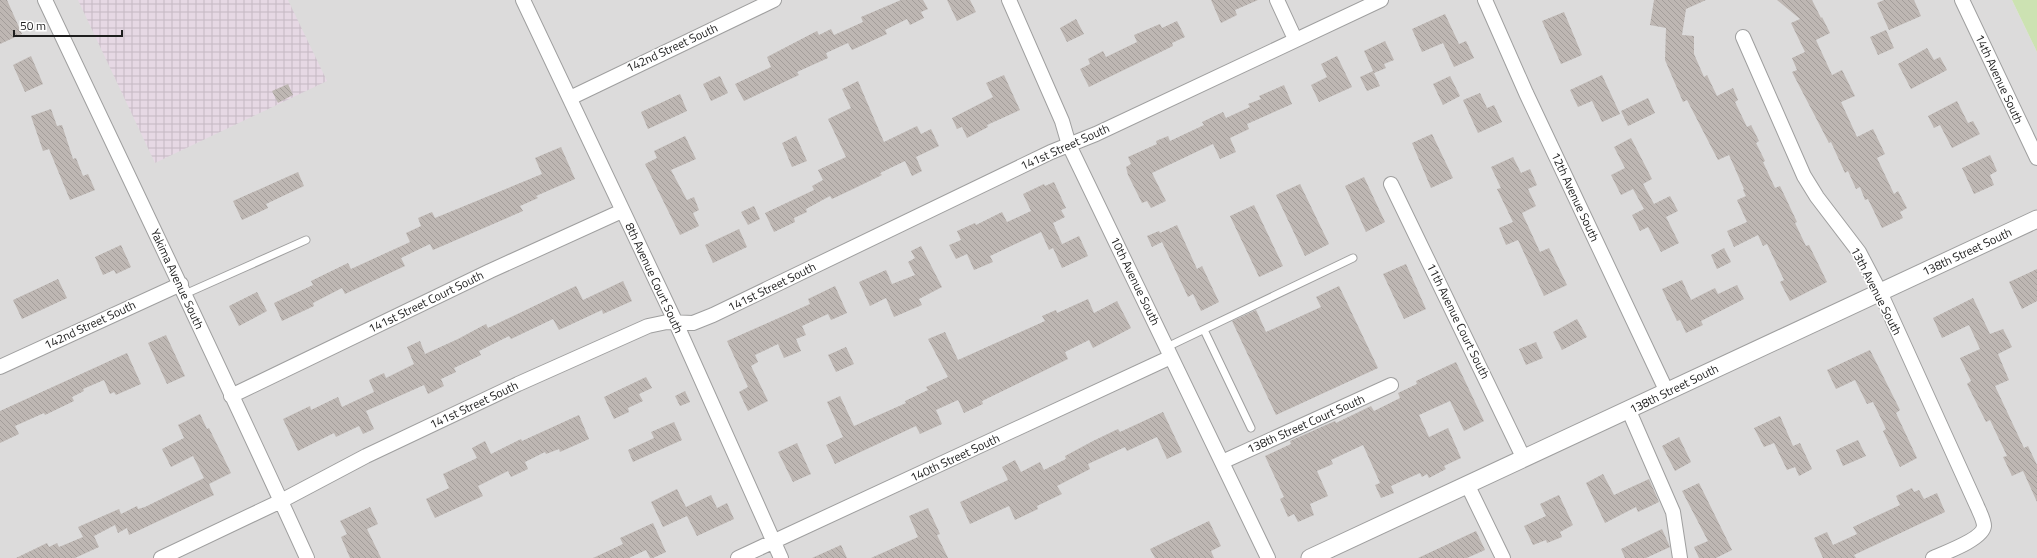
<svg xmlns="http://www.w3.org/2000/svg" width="2037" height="558" font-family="'Titillium Web',sans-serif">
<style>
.residential{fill:#dcdbdb}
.industrial{fill:url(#industrial-grid)}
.grass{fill:#cce2b2}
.building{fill:url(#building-back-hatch)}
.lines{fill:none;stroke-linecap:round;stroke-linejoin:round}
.service-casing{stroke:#9f9f9f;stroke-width:9}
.minor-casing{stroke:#9f9f9f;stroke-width:16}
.tertiary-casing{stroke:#9f9f9f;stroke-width:19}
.service{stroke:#fff;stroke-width:7}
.minor{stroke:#fff;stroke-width:14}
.tertiary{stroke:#fff;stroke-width:17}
.labels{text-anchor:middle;stroke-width:3.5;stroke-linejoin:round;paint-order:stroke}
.street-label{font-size:12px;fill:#1e1e1e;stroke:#fff}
</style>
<defs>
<pattern id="industrial-grid" width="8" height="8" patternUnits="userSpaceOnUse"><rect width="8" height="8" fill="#e6d8e4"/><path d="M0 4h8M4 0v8" fill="none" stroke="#c5b9c3"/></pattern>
<pattern id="building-back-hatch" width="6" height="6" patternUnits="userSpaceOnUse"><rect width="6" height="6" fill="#beb7b3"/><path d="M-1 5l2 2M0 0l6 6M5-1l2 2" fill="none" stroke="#a39d9a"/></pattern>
</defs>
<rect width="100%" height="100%" fill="#eeebe6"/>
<path class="residential" d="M 0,0 L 2012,0 L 2037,52 L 2037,558 L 0,558 Z"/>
<path class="industrial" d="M 78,0 L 288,0 L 327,81 L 155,163 Z"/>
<path class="grass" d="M 2012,0 L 2037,0 L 2037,52 Z"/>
<path class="building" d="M 0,0 L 7,0 L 22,34 L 0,44 Z
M 901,0 L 923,0 L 928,9 L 921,12 L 924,18 L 910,25 L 907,19 L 885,30 L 887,34 L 852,50 L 848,43 L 826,53 L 828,58 L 797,72 L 799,75 L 744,101 L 735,84 L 771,67 L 767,57 L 817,31 L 819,35 L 831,29 L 834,35 L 863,22 L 861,17 Z
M 947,0 L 970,0 L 976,12 L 957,21 Z
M 1211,0 L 1258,0 L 1235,10 L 1237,15 L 1221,23 Z
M 1654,0 L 1706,0 L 1686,9 L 1682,35 L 1694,36 L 1694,54 L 1704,77 L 1707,75 L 1717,96 L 1733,88 L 1738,100 L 1735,102 L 1747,127 L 1751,125 L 1759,141 L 1756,143 L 1765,161 L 1763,162 L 1775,188 L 1780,186 L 1797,222 L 1795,223 L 1806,246 L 1809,245 L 1827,282 L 1790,301 L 1780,282 L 1784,280 L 1767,244 L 1763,246 L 1758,235 L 1734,247 L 1727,231 L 1747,222 L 1737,200 L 1746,196 L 1743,190 L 1744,189 L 1729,155 L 1718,160 L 1687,100 L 1683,102 L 1665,60 L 1666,28 L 1650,25 Z
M 1777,0 L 1812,0 L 1821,18 L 1822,17 L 1830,33 L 1816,40 L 1832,75 L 1842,70 L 1855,96 L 1841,102 L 1857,137 L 1873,129 L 1885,154 L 1877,158 L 1894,194 L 1898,191 L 1907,208 L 1900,212 L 1903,218 L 1882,228 L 1868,199 L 1865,200 L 1860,187 L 1856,189 L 1848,171 L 1845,173 L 1831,142 L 1829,143 L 1792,72 L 1797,70 L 1792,58 L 1805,52 L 1791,23 L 1800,19 Z
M 1884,0 L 1914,0 L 1921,16 L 1889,30 L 1877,3 Z
M 1564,12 L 1582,55 L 1561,64 L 1542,21 Z
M 1445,14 L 1459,44 L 1466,41 L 1474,58 L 1454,67 L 1443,43 L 1422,52 L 1412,29 Z
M 1076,19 L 1084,34 L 1067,42 L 1060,28 Z
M 1177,21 L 1185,37 L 1172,43 L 1173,46 L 1089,87 L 1080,69 L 1090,64 L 1088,59 L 1103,51 L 1106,57 L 1137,42 L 1134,35 L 1160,24 L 1162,28 Z
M 1886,30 L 1894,48 L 1878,55 L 1870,37 Z
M 1385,41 L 1394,60 L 1384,64 L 1386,68 L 1374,73 L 1364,51 Z
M 1927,48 L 1934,60 L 1940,57 L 1947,70 L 1911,89 L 1898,64 Z
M 31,56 L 43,84 L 25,92 L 13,65 Z
M 1337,56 L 1352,87 L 1319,102 L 1311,85 L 1327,77 L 1321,64 Z
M 1373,71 L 1380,86 L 1367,91 L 1360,77 Z
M 1004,75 L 1020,110 L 987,125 L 988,127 L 967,138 L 962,127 L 957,129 L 952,118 L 993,97 L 986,83 Z
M 1602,75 L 1620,114 L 1602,122 L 1592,101 L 1578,107 L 1570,90 Z
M 720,76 L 728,93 L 711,101 L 703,84 Z
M 1450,76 L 1460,96 L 1443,105 L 1433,84 Z
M 858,81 L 884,142 L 917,126 L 921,134 L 931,129 L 939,146 L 916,157 L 922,171 L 912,176 L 905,161 L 880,173 L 882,175 L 851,190 L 832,199 L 830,196 L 806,209 L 807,212 L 794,218 L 795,222 L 774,232 L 765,213 L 814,190 L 812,186 L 823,180 L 818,170 L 846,157 L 828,119 L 851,108 L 842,89 Z
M 288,84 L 293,95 L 278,103 L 272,91 Z
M 1284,85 L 1292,104 L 1247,124 L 1249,129 L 1230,138 L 1236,152 L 1220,159 L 1213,144 L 1152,173 L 1166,201 L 1151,208 L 1147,201 L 1142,203 L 1128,175 L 1126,167 L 1131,164 L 1128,157 L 1157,144 L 1156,141 L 1168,136 L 1170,141 L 1204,125 L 1202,122 L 1223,112 L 1226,118 L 1250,107 L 1248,104 L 1261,99 L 1259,96 Z
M 1480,93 L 1487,108 L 1494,105 L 1502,122 L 1478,133 L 1463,100 Z
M 680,94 L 687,111 L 648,129 L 641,112 Z
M 1648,98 L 1655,113 L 1628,126 L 1621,111 Z
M 1957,101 L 1968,123 L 1973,121 L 1980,134 L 1952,148 L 1940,125 L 1934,128 L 1928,116 Z
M 51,109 L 57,126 L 62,125 L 73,159 L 76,158 L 83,176 L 88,174 L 95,190 L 70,200 L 49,149 L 43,151 L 31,116 Z
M 1432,134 L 1453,178 L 1431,188 L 1412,143 Z
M 685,136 L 696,159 L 671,170 L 687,200 L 694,197 L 699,210 L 693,213 L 699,226 L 680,235 L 645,164 L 657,158 L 654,151 Z
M 796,136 L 807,161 L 792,167 L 782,143 Z
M 1631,138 L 1652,179 L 1643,184 L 1654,204 L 1670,196 L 1678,211 L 1666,217 L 1679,243 L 1661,252 L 1648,227 L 1640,231 L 1632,215 L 1644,209 L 1633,189 L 1621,195 L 1611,175 L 1625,168 L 1614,147 Z
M 561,147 L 575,179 L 536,196 L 538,198 L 520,206 L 523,211 L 433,250 L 430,244 L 401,258 L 405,266 L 345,294 L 342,288 L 313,303 L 314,306 L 282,321 L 274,303 L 313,285 L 311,281 L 348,263 L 351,269 L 410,242 L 406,233 L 421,226 L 418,218 L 432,212 L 435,218 L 542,174 L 535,158 Z
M 1990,155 L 1997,171 L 1990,175 L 1994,185 L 1974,194 L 1962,168 Z
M 1513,157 L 1521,173 L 1530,169 L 1537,185 L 1528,189 L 1536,206 L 1522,213 L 1540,252 L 1549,248 L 1567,285 L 1544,296 L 1518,240 L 1506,245 L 1499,228 L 1513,222 L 1497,189 L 1501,188 L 1491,167 Z
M 298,172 L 304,186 L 266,204 L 268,208 L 242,220 L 233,201 Z
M 1364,177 L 1385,222 L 1366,232 L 1345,186 Z
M 1054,182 L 1066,208 L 1061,210 L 1065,217 L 1053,223 L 1062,244 L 1054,248 L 1079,236 L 1088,256 L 1062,268 L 1053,248 L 1049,250 L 1041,232 L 990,256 L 993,262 L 974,270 L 967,254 L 956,259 L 949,245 L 961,240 L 957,231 L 975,223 L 976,225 L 1002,212 L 1007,222 L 1031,211 L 1023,194 L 1044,184 L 1045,186 Z
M 1300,184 L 1329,244 L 1305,256 L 1276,195 Z
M 1254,205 L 1283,266 L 1259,277 L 1230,216 Z
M 754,206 L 760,219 L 748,225 L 741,212 Z
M 1177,225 L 1197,269 L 1202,266 L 1219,302 L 1201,311 L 1193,294 L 1188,297 L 1162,242 L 1152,247 L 1147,236 L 1159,231 L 1160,233 Z
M 739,229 L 747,247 L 713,263 L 705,245 Z
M 121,245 L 131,267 L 116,274 L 114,270 L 103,275 L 95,257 Z
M 921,246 L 942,287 L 919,299 L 922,305 L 894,317 L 886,298 L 870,306 L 859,282 L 886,270 L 892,284 L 915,275 L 908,262 L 915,258 L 911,251 Z
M 1724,248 L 1731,262 L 1717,269 L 1711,255 Z
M 1406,264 L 1426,309 L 1404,319 L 1383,274 Z
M 2037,269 L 2037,301 L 2022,309 L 2009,282 Z
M 58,279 L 67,298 L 22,319 L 13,300 Z
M 1682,280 L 1691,300 L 1715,288 L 1718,294 L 1737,285 L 1744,299 L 1701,321 L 1703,325 L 1686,333 L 1680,320 L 1677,321 L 1662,289 Z
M 623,281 L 632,301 L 603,314 L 602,310 L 559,330 L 553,319 L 511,339 L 509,336 L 479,351 L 481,355 L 454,368 L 456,372 L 441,379 L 444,386 L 428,394 L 424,385 L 366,411 L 374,429 L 363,434 L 359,426 L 336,437 L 334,433 L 298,451 L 283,419 L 310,406 L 311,410 L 338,397 L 342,407 L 374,392 L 369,380 L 384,373 L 386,378 L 414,364 L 407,347 L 420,341 L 425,354 L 458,339 L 486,324 L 488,328 L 576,286 L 583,300 Z
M 835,286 L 847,313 L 831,320 L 828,314 L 802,326 L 806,335 L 796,339 L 801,351 L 784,358 L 778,344 L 755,355 L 758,362 L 751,366 L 768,401 L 748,411 L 739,392 L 748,387 L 727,341 L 810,304 L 808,299 Z
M 1339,286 L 1378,368 L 1276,415 L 1232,321 L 1256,310 L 1266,332 L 1321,307 L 1316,297 Z
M 257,292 L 267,311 L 239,326 L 229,306 Z
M 1973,298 L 1990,334 L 2003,329 L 2012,347 L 1998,354 L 2009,380 L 1995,386 L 2024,448 L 2028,446 L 2037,465 L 2037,502 L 2023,471 L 2012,476 L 2003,457 L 2007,456 L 1990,420 L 1986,422 L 1967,384 L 1971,381 L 1960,358 L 1980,349 L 1969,325 L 1942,338 L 1933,318 Z
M 1088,299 L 1094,313 L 1117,301 L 1131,328 L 1093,348 L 1089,340 L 1065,352 L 1068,359 L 982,401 L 983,404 L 964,413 L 958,400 L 936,410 L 942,424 L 920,434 L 916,426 L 835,464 L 826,445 L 843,437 L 827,402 L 840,396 L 854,426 L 906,403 L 905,401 L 928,390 L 926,387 L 948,377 L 928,339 L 945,332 L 958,360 L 1045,321 L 1042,316 L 1056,310 L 1057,313 Z
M 1577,319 L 1587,337 L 1562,350 L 1553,332 Z
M 166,335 L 185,376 L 167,384 L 148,343 Z
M 1536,342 L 1543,358 L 1526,365 L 1519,349 Z
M 846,347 L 854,364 L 836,372 L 828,355 Z
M 1870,350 L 1900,410 L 1896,413 L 1917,458 L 1900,467 L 1883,431 L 1886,429 L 1873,402 L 1867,404 L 1855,380 L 1836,389 L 1827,370 Z
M 127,353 L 141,384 L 116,395 L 114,392 L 110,394 L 104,380 L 83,389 L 84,391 L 72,397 L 74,401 L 45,415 L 44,413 L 15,426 L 19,434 L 0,443 L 0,411 Z
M 1456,362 L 1484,421 L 1464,431 L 1450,401 L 1419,415 L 1429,437 L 1448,428 L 1461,458 L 1444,466 L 1446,469 L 1429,478 L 1427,474 L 1422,477 L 1420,473 L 1391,486 L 1394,493 L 1381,498 L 1375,485 L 1380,483 L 1363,445 L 1331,460 L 1333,464 L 1317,471 L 1328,496 L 1310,504 L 1314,515 L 1298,522 L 1294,514 L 1288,517 L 1280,499 L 1284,497 L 1265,456 L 1291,444 L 1290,441 L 1335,421 L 1336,423 L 1371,406 L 1374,411 L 1400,398 L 1398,393 L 1417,384 L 1416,381 Z
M 646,377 L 652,388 L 639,394 L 643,401 L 628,408 L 629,412 L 614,419 L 604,397 Z
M 685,391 L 690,402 L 680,406 L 675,396 Z
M 1163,412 L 1182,452 L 1167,459 L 1157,437 L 1127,451 L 1125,447 L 1088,464 L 1090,469 L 1057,486 L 1062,494 L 1037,506 L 1038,509 L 1015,520 L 1009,506 L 970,524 L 960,502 L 1008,480 L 1002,467 L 1015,460 L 1021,472 L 1040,462 L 1044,470 L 1066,459 L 1065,456 L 1093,441 L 1118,429 L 1120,432 Z
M 200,414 L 207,429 L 209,428 L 231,473 L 209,484 L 214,495 L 129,535 L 127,528 L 118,533 L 115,525 L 94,536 L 99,547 L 75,558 L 16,558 L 47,543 L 49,547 L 57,543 L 59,547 L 83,537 L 78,527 L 119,509 L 121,514 L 137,506 L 138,509 L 145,507 L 204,478 L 193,456 L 171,467 L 162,449 L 184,438 L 178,425 Z
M 579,415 L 589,439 L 560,452 L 559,449 L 546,454 L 545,452 L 525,462 L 528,469 L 511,477 L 508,471 L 478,486 L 483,496 L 435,518 L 426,499 L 449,488 L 443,474 L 477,458 L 472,448 L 485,441 L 491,454 L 521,439 L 522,441 Z
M 1780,416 L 1793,446 L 1800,443 L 1812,469 L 1799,476 L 1795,467 L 1787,470 L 1774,443 L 1764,447 L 1754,428 Z
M 674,422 L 682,440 L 633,462 L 628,450 L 654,438 L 651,432 Z
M 1679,437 L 1691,462 L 1675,471 L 1662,446 Z
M 1858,440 L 1866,456 L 1843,466 L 1836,450 Z
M 797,443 L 811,474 L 793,482 L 778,452 Z
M 1603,474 L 1614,495 L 1649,479 L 1659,502 L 1638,512 L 1636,507 L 1605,523 L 1586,483 Z
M 1699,483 L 1732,550 L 1716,558 L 1699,558 L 1694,547 L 1708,541 L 1682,491 Z
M 1912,488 L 1914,492 L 1919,490 L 1924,499 L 1937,493 L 1945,512 L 1854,555 L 1856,558 L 1823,558 L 1814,538 L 1827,532 L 1833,545 L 1857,534 L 1853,527 L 1900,505 L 1896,496 Z
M 677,489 L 686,507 L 711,495 L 717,508 L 727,503 L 734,519 L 697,536 L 687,516 L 663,527 L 651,502 Z
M 1559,495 L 1573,525 L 1560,532 L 1562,537 L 1547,543 L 1546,540 L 1533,545 L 1524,526 L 1546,516 L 1540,504 Z
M 370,507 L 378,524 L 367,529 L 381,558 L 350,558 L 341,537 L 347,534 L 340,521 Z
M 928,508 L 940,534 L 937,535 L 948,558 L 871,558 L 918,537 L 909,516 Z
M 1209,521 L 1221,546 L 1211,551 L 1214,558 L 1155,558 L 1150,549 Z
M 653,523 L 666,552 L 653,558 L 650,558 L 646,550 L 629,558 L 593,558 L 623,544 L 620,538 Z
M 1662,529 L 1670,547 L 1646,558 L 1625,558 L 1621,549 Z
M 1476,531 L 1485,550 L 1467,558 L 1418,558 Z
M 841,545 L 847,558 L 812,558 Z"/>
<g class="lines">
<g class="service-casing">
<path id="service" d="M 185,294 L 306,240
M 1204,330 L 1251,428
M 1167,347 L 1353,258"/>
</g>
<g class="minor-casing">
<path id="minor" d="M 45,0 C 133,186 222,371 307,558
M 523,0 L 676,323 L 781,558
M 1009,0 L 1062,121 L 1069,145 L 1268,558
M 1277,0 L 1295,39
M 1485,0 L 1526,93 L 1667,392
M 1962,0 L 2037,158
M 1743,37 L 1804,176 L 1817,197 L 1859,252 L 1880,292 L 1977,506 C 1979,511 1984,520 1984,526 C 1983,539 1944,553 1933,558
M 570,98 L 774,0
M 1391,184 L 1524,459
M 0,367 L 181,284
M 231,396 L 490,271 L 622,211
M 1629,411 L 1673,512 L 1680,558
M 1222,462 L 1391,385
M 1468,486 L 1503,558
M 161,558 L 281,501 L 366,456 L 518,384 L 648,326 L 667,322 L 693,323 L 713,315 L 1051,152 L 1096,134 L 1381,0
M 738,558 L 1171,357"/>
</g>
<g class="tertiary-casing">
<path id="tertiary" d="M 1310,558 L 2037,219"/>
</g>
<use href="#service" class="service"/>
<use href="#minor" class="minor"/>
<use href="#tertiary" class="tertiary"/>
</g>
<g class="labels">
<g class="street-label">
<text transform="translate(672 48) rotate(-25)" y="4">142nd Street South</text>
<text transform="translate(1999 79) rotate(65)" y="4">14th Avenue South</text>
<text transform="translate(1065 147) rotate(-24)" y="4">141st Street South</text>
<text transform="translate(1575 197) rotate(65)" y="4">12th Avenue South</text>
<text transform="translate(1967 252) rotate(-25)" y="4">138th Street South</text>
<text transform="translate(654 278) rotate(65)" y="4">8th Avenue Court South</text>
<text transform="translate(177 279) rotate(65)" y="4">Yakima Avenue South</text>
<text transform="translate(1135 281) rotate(64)" y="4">10th Avenue South</text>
<text transform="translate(772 287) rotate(-26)" y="4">141st Street South</text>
<text transform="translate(1876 291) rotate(63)" y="4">13th Avenue South</text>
<text transform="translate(426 302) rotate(-26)" y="4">141st Street Court South</text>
<text transform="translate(1458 321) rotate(64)" y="4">11th Avenue Court South</text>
<text transform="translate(90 325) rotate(-25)" y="4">142nd Street South</text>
<text transform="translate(1674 389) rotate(-26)" y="4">138th Street South</text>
<text transform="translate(474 405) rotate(-25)" y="4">141st Street South</text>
<text transform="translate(1306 424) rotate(-24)" y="4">138th Street Court South</text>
<text transform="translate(955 458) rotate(-25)" y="4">140th Street South</text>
</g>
</g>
<path d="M14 30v6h108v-6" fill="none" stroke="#1e1e1e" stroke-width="2"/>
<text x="20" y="30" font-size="12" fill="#1e1e1e" stroke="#ffffff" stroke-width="3" paint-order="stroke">50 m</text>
</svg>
